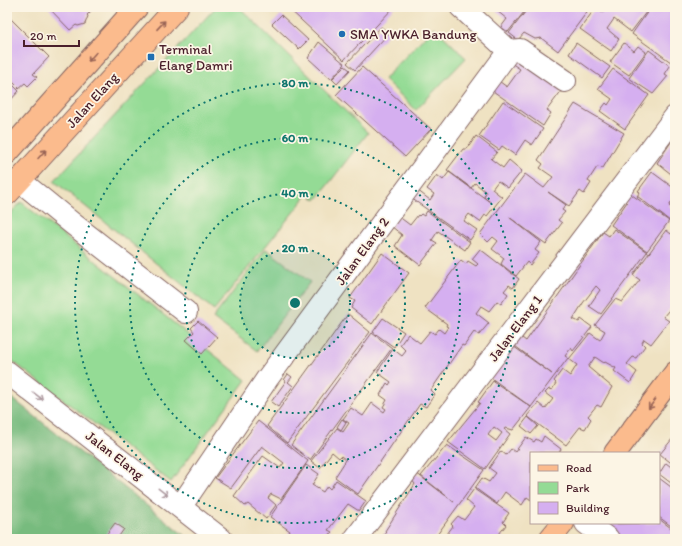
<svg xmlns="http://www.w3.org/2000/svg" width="682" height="546" font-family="Itim,sans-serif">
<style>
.green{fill:#94db95;stroke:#6f7d60}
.forest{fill:#77bb7e;stroke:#606d54}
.building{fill:#d5aff0;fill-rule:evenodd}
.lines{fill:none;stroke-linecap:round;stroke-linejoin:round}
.minor-casing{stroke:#846360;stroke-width:24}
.major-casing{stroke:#846360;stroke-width:24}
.highway-casing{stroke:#846360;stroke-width:24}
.minor{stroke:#fff;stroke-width:22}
.major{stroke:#fbbb8d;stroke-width:22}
.highway{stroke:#fbbb8d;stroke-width:22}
.oneway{stroke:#9a6557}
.oneway2{stroke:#ae9aa0}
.ring{fill:none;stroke:#0f766e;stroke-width:2;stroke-dasharray:2 4}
.poi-dot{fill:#1f6fb2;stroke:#fcf5e5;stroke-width:1.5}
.labels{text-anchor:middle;stroke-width:3.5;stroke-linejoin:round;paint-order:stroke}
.poi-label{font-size:14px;fill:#4a1f2b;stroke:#fcf5e5;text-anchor:start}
.street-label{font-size:14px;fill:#4a1f2b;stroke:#fcf5e5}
.centre{fill:#0f766e;stroke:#fcf5e5;stroke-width:2}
.ring-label{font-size:12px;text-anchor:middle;font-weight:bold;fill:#0f766e;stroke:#fcf5e5;stroke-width:3.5;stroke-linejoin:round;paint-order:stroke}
</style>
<rect width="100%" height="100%" fill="#fcf5e5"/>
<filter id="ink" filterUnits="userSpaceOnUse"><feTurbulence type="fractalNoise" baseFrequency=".025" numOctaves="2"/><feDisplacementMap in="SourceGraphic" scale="8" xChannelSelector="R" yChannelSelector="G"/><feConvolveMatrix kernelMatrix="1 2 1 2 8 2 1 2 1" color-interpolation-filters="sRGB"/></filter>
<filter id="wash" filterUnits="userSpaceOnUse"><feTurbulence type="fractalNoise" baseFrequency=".012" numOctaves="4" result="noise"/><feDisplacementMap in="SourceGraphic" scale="16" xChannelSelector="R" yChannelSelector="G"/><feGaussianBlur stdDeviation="0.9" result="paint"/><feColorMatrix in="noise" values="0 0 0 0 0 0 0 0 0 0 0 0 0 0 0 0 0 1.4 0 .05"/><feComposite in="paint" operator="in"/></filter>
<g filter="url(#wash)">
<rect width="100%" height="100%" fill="#efe2c2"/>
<path class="green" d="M 216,7 L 239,7 L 368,133 L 316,200 L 308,194 L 214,310 L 54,181 Z
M 434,27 L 466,58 L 416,110 L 384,79 Z
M 21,202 L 246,380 L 171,482 L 7,357 L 7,218 Z
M 266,249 L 310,282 L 257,351 L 213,318 Z"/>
<path class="forest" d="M 7,394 L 189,539 L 7,539 Z"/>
<g id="blocks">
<path class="building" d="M 48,7 L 91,7 L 93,9 L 87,15 L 88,16 L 85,24 L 78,26 L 76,25 L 70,30 Z
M 287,7 L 394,7 L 344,60 Z
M 492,7 L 528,7 L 508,32 L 501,27 L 507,19 Z
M 529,7 L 579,7 L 587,12 L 558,51 L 541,38 L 535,39 L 524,33 L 518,40 L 509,33 Z
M 596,7 L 604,13 L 608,7 L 650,7 L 631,32 L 614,19 L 607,29 L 619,39 L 611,51 L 580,29 Z
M 651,7 L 675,7 L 675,65 L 632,34 Z
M 7,15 L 49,57 L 33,74 L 37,77 L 28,86 L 25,83 L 19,88 L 7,76 Z
M 281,15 L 308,40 L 299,49 L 272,24 Z
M 381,27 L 389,33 L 355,70 L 347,63 Z
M 319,42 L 345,64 L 331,79 L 308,58 Z
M 576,43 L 610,67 L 602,78 L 569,54 Z
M 624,43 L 634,51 L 638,46 L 646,52 L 629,75 L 610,62 Z
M 649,50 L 670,66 L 665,74 L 668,76 L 653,94 L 629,78 Z
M 515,57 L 562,90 L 547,110 L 551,113 L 543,126 L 490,89 L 496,79 L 507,87 L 520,69 L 511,63 Z
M 345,66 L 350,70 L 337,84 L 332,79 Z
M 362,67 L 431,129 L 405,157 L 336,95 Z
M 613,69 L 649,95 L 625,129 L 600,111 L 606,103 L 608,105 L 612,99 L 598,89 Z
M 7,79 L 19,91 L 7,104 Z
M 503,101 L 543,129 L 532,145 L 525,140 L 515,155 L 502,146 L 499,150 L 479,136 Z
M 575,104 L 624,133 L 603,168 L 597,167 L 588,181 L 591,183 L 584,194 L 580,191 L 569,206 L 548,192 L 566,205 L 562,210 L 565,212 L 558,220 L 562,223 L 546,244 L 509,217 L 541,242 L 535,250 L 539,253 L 530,265 L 527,262 L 516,276 L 501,264 L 504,258 L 492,249 L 498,241 L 493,237 L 488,242 L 480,234 L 525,174 L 544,188 L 553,177 L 540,168 L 543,164 L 538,160 Z
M 476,136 L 497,152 L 491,159 L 503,168 L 509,160 L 522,171 L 508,188 L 498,181 L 492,189 L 502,197 L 487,216 L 485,215 L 480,222 L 469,214 L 464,221 L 477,230 L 470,240 L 411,198 L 417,190 L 430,200 L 434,194 L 427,189 L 437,175 L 443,180 L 449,172 L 490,202 L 484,197 L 486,192 L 475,183 L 471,188 L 447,170 L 463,149 L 467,149 Z
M 675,136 L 675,177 L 657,163 Z
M 652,172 L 675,189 L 675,198 L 669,206 L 675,210 L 675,214 L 670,221 L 637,196 L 640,192 L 638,191 Z
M 625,190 L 669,221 L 647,251 L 611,225 L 627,202 L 620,197 Z
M 427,211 L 470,242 L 465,250 L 438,231 L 432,240 L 437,243 L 420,265 L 395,246 L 402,235 L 391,226 L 398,216 L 410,225 L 418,215 L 419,216 L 421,214 L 424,216 Z
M 614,229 L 647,252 L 601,314 L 589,306 L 600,290 L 596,286 L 583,303 L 573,319 L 579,322 L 581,319 L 592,327 L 573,351 L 571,348 L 565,356 L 568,358 L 531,407 L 487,375 L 510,344 L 552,374 L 511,343 L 518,335 L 526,341 L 603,232 L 609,236 Z
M 675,229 L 675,303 L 663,317 L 669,321 L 651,344 L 644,339 L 642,343 L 645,346 L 636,358 L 633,357 L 627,364 L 637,372 L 630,383 L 614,371 L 616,368 L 605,362 L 604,363 L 595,357 L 588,367 L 612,387 L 601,407 L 597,405 L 588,416 L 591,419 L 585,429 L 580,427 L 566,445 L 527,416 L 538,403 L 545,409 L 553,399 L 545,393 L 549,389 L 552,390 L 556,383 L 554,381 L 562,370 L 570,376 L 577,365 L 569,359 L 590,333 L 600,340 L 605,331 L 595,325 L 615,299 L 622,302 L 640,280 L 633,275 L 666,230 L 671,234 Z
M 480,249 L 519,279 L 513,288 L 509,285 L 504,291 L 508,294 L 501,304 L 497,301 L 489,311 L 481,306 L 476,313 L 489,323 L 479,335 L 474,332 L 464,346 L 462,345 L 431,390 L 435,394 L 426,407 L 420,404 L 358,494 L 335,477 L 346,460 L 341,456 L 339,458 L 332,452 L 320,468 L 311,461 L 337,428 L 343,432 L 349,423 L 343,419 L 351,408 L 363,416 L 372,403 L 384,412 L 386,409 L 383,407 L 387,400 L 380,395 L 387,383 L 389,385 L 391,382 L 377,372 L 393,349 L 402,356 L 406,351 L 400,345 L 408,334 L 420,343 L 430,331 L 435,334 L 439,329 L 444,333 L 448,327 L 446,326 L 447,324 L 425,308 L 461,260 L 466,264 L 468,261 L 476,266 L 478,264 L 472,259 Z
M 382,253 L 409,273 L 372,324 L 351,308 L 355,301 L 350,298 Z
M 348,314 L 370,332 L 287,443 L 267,426 Z
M 383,318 L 404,332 L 394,347 L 373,332 Z
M 198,321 L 217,337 L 202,354 L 186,340 L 194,332 L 191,328 Z
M 372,333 L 392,348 L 310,460 L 291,445 Z
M 288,374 L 292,377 L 288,382 L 293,386 L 278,407 L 271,402 L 286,381 L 284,380 Z
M 493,381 L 531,407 L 513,430 L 506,428 L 504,429 L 510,434 L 485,469 L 448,442 L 480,403 L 478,402 ZM 494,427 L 502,433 L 496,441 L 488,435 Z
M 528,417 L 538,426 L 531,434 L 521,426 Z
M 342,419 L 346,422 L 341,430 L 337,427 Z
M 258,421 L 308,461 L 281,499 L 271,494 L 268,498 L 276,505 L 266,519 L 248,504 L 245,506 L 234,496 L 263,456 L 280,468 L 284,463 L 262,446 L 231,488 L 215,478 Z
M 544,436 L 561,449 L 559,453 L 531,453 L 531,500 L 527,497 L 522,505 L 505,492 L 497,504 L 475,488 L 482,478 L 489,482 L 496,473 L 489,468 L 501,451 L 506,455 L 511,449 L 515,452 L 526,437 L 534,442 L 536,439 L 541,442 Z
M 673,438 L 675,439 L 675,466 L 660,454 Z
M 447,445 L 484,470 L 434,539 L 388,539 L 383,536 L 386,532 L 385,531 L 415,484 L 411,479 L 416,473 L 454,502 L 421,476 Z
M 666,463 L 675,470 L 675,486 L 659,474 Z
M 306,465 L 319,474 L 312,485 L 323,492 L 327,486 L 330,489 L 336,480 L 366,501 L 359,511 L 348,504 L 328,530 L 332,532 L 326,539 L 291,539 L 287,536 L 290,531 L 270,517 Z
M 659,478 L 675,490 L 675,529 L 659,517 Z
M 474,489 L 509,513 L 503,522 L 506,525 L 499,534 L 503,536 L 500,539 L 447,539 L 449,536 L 447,534 L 453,526 L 451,524 L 458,516 L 464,520 L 474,507 L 466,500 Z
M 659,519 L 675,531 L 675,539 L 619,539 L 610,532 L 605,524 L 659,523 Z
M 115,523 L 124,529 L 117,539 L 113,539 L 106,535 Z"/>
</g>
</g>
<g filter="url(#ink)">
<use href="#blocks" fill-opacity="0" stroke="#846360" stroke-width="1"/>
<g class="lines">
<g class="minor-casing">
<path id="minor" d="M 509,51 L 520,50 L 565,81
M 19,180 L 73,224 L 186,312
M 7,372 L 221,539
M 181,506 L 267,379 L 509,51 L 461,7
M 586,523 L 608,539
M 355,539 L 675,117"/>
</g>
<g class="major-casing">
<path id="major" d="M 7,153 L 137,7
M 7,194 L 177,7"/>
</g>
<g class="highway-casing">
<path id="highway" d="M 615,453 L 675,373
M 550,539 L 563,523"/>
</g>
<use href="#minor" class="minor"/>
<use href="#major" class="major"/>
<use href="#highway" class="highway"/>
</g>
<defs><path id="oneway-shaft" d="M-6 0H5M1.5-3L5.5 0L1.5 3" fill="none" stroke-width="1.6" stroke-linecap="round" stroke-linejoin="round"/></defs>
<g class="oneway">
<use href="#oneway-shaft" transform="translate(161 25) rotate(-47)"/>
<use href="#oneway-shaft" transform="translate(92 57) rotate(132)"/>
<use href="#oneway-shaft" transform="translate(42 154) rotate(-48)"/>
<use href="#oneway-shaft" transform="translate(652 404) rotate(127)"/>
</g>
<g class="oneway2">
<use href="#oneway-shaft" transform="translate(38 396) rotate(38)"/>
<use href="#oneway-shaft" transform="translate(163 492) rotate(38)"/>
</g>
</g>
<circle cx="295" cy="303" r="55" fill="#0f766e" fill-opacity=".12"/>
<g class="ring">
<circle cx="295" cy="303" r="55"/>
<circle cx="295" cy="303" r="110"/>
<circle cx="295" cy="303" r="165"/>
<circle cx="295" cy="303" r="220"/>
</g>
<g class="poi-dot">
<circle cx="342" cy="34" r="4"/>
<rect x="147" y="53" width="8" height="8" rx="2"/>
</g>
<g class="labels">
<g class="poi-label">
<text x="350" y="39">SMA YWKA Bandung</text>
<text x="159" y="54">Terminal<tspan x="159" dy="16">Elang Damri</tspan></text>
</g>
<g class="street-label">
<text transform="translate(92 100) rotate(-48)" y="5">Jalan Elang</text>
<text transform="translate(362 251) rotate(-54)" y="5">Jalan Elang 2</text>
<text transform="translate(515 328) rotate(-53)" y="5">Jalan Elang 1</text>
<text transform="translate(115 455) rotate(38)" y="5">Jalan Elang</text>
</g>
</g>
<circle cx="295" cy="303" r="6" class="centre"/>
<g class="ring-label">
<text x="295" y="87">80 m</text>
<text x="295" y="142">60 m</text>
<text x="295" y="197">40 m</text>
<text x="295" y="252">20 m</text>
</g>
<rect width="682" height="546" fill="none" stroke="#fcf5e5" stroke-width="24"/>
<rect x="530" y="452" width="130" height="72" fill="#fcf5e5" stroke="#b59f9b"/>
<rect x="538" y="465" width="20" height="6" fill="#fbbb8d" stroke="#b59f9b"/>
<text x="566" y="472" font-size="12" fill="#4a1f2b">Road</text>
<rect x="538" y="482" width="20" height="12" fill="#94db95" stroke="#b59f9b"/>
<text x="566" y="492" font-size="12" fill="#4a1f2b">Park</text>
<rect x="538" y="502" width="20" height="12" fill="#d5aff0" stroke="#b59f9b"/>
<text x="566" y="512" font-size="12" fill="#4a1f2b">Building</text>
<path d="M24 40v6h55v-6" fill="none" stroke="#4a1f2b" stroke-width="2"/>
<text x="30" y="40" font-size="12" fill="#4a1f2b" stroke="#fcf5e5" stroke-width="3" paint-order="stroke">20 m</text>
</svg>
